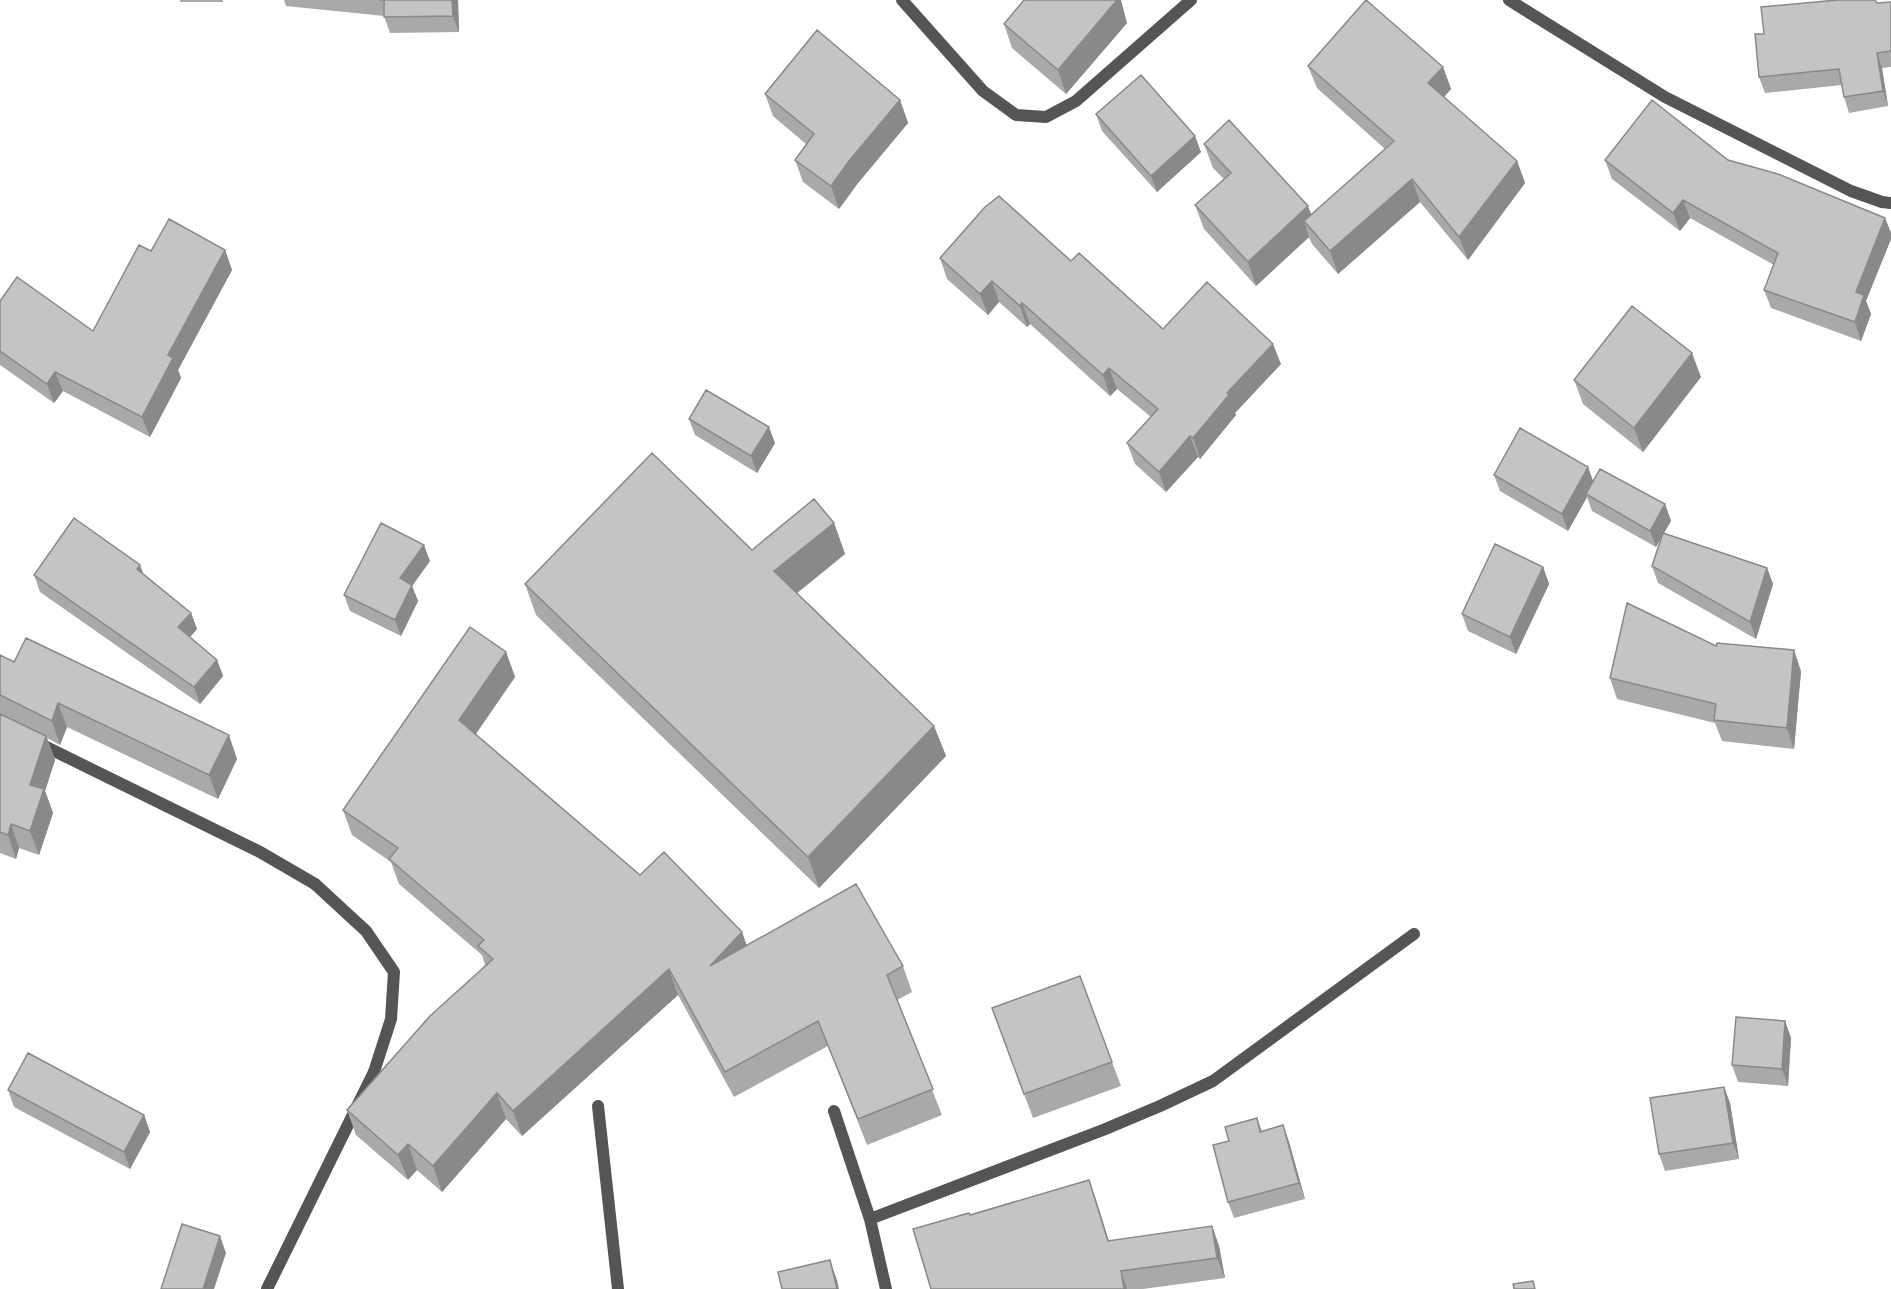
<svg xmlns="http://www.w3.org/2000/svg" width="1891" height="1289" font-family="Karla,sans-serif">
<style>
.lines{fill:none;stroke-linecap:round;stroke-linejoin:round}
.lane{stroke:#555;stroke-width:12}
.street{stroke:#555;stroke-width:12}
.wall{fill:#a9a9a9}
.shaded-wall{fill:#898989}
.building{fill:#c4c4c4;stroke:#898989;stroke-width:1.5}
</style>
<rect width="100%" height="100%" fill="#fff"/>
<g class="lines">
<path class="lane" d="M 315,884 L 366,931 L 394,972 L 391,1019 L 374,1072"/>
<path class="street" d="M 902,0 L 983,91 L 1016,115 L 1046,117 L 1076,101 L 1191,0
M 1509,0 L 1665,97 L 1851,191 L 1882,202 L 1891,203
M 36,742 L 260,852 L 315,884
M 598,1106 L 618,1289
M 834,1111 L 870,1219 L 886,1289
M 870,1219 L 1103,1130 L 1160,1106 L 1213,1081 L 1414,934
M 267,1289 L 374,1072"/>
</g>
<path class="wall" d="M 180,0 L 223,0 L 223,2 L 180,2 Z
M 284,0 L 458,0 L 459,32 L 390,33 L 384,16 L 286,6 Z
M 1891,2 L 1891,67 L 1882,68 L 1888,106 L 1849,113 L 1844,97 L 1842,85 L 1765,93 L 1759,77 L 1877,3 Z
M 1127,23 L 1066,94 L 1012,48 L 1004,24 Z
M 1308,66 L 1443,67 L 1451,89 L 1444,97 L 1517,161 L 1525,183 L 1468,260 L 1420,202 L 1338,274 L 1312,244 L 1309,237 L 1256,286 L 1204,229 L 1195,205 L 1224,179 L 1213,168 L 1204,144 L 1311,215 L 1385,149 L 1317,88 Z
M 765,94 L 900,100 L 908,123 L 858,183 L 839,209 L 803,182 L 795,160 L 806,144 L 773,116 Z
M 1096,114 L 1201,152 L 1157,192 L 1102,131 Z
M 1605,160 L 1728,160 L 1885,218 L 1891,233 L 1891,239 L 1866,301 L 1871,314 L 1861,341 L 1771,308 L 1764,290 L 1774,265 L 1690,218 L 1680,231 L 1612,179 Z
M 225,250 L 232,270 L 178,370 L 181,378 L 150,437 L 63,391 L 54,403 L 0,365 L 0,301 L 93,331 L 151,251 Z
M 940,258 L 1071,261 L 1163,329 L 1281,364 L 1235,413 L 1236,415 L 1200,459 L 1198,457 L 1166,492 L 1135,464 L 1127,443 L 1151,417 L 1117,389 L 1110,396 L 1030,324 L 1027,327 L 999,302 L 988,315 L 947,279 Z
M 1701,377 L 1643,452 L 1583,404 L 1574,380 Z
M 689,419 L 775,443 L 757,473 L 695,435 Z
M 1588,467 L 1593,481 L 1665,504 L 1671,521 L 1664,533 L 1767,568 L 1773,584 L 1756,639 L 1658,583 L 1652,566 L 1661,538 L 1656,547 L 1592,511 L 1587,497 L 1568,531 L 1500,491 L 1494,475 Z
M 834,523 L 845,554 L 797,593 L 934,726 L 946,756 L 819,888 L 536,615 L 525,584 L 752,550 Z
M 430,561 L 412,586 L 418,601 L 401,636 L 350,611 L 344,595 Z
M 1543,567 L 1549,584 L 1516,654 L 1468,631 L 1462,614 Z
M 144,574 L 191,613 L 197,629 L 190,637 L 217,660 L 223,676 L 200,704 L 40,592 L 34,575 Z
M 1716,646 L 1801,671 L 1794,749 L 1722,741 L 1715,723 L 1617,699 L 1610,678 Z
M 506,652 L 515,677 L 476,734 L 640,875 L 747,945 L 903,966 L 912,992 L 897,1000 L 942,1115 L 867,1145 L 828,1046 L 734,1097 L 678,995 L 522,1136 L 506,1119 L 442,1192 L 417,1170 L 408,1180 L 356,1135 L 347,1110 L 485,965 L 482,955 L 399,884 L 391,862 L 352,835 L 343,810 Z
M 0,655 L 237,759 L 218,799 L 67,727 L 60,745 L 47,738 L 55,760 L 45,791 L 53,813 L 39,855 L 19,848 L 16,859 L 0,853 Z
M 1080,976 L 1121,1086 L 1033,1118 L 992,1008 Z
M 1785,1021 L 1791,1038 L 1788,1086 L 1738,1082 L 1732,1065 Z
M 1724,1087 L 1730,1103 L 1739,1159 L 1665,1171 L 1659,1154 Z
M 8,1090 L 144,1115 L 150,1132 L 130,1169 L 14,1107 Z
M 1257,1118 L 1262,1131 L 1283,1125 L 1289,1142 L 1305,1199 L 1234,1218 L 1228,1202 L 1229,1141 Z
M 1089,1180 L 1096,1200 L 1109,1241 L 1212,1226 L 1219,1246 L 1225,1278 L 1143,1289 L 931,1289 L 970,1215 Z"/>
<path class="shaded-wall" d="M 452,0 L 458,0 L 459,32 L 453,16 Z
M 1117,0 L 1121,0 L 1127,23 L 1066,94 L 1058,70 Z
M 1877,53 L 1882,68 L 1888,106 L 1883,91 Z
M 1443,67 L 1451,89 L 1436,106 L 1428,83 Z
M 900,100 L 908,123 L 858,183 L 839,209 L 831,186 L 849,161 Z
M 1195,136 L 1201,152 L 1157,192 L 1151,176 Z
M 1517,161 L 1525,183 L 1468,260 L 1459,237 Z
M 1412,179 L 1420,202 L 1338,274 L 1330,251 Z
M 1683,200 L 1690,218 L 1680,231 L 1673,213 Z
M 1308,206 L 1317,230 L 1304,221 L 1309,237 L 1256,286 L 1248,262 Z
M 1885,218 L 1891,233 L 1891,239 L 1866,301 L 1871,314 L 1861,341 L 1855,322 L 1856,292 Z
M 225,250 L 232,270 L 178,370 L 181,378 L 150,437 L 142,417 L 168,355 Z
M 992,281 L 999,302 L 988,315 L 980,294 Z
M 1022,303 L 1030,324 L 1027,327 L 1020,306 Z
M 1273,344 L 1281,364 L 1235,413 L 1236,415 L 1200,459 L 1193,438 L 1227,393 Z
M 1692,353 L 1701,377 L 1643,452 L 1634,428 Z
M 1109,368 L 1117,389 L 1110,396 L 1103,375 Z
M 55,372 L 63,391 L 54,403 L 47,384 Z
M 769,427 L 775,443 L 757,473 L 751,456 Z
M 1190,436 L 1198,457 L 1166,492 L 1159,472 Z
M 1588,467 L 1594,484 L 1586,494 L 1587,497 L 1568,531 L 1562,514 Z
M 1665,504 L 1671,521 L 1656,547 L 1650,531 Z
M 834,523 L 845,554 L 786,602 L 774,571 Z
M 424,545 L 430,561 L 412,586 L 418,601 L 401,636 L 395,620 L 400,578 Z
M 140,565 L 146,581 L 137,569 Z
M 1543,567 L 1549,584 L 1516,654 L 1510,637 Z
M 1767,568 L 1773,584 L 1756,639 L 1750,622 Z
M 191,613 L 197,629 L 184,644 L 178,627 Z
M 1794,650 L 1801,671 L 1794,749 L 1787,728 Z
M 506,652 L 515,677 L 468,745 L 459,720 Z
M 217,660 L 223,676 L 200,704 L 194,687 Z
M 58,703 L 67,727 L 60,745 L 52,721 Z
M 934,726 L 946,756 L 819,888 L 808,857 Z
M 229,735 L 237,759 L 218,799 L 209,775 Z
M 46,736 L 55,760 L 45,791 L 53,813 L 39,855 L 30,831 L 30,785 Z
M 11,824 L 19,848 L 16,859 L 8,835 Z
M 742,932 L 751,957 L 710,966 Z
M 669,969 L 678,995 L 522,1136 L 513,1111 Z
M 1785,1021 L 1791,1038 L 1788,1086 L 1782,1069 Z
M 1724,1087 L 1730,1103 L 1739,1159 L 1733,1143 Z
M 497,1093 L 506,1119 L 442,1192 L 433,1166 Z
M 144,1115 L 150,1132 L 130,1169 L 124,1152 Z
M 1283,1125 L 1289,1142 L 1305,1199 L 1299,1183 Z
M 408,1144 L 417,1170 L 408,1180 L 398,1155 Z
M 1089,1180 L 1096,1200 L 1115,1261 L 1108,1241 Z
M 1212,1226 L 1219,1246 L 1225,1278 L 1217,1258 Z
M 220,1236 L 226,1253 L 214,1289 L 203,1289 Z
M 830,1260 L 837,1280 L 839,1289 L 837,1289 Z
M 1121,1271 L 1127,1289 L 1124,1289 Z"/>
<path class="building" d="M 379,0 L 452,0 L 453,16 L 384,17 L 384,0 Z
M 1024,0 L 1117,0 L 1058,70 L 1004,24 Z
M 1366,0 L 1443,67 L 1428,83 L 1517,161 L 1459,237 L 1412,179 L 1330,251 L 1304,221 L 1394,141 L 1308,66 Z
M 1837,0 L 1875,0 L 1877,3 L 1891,2 L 1891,51 L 1877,53 L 1883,91 L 1844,97 L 1839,69 L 1759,77 L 1755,34 L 1764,34 L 1761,7 Z
M 817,30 L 900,100 L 849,161 L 831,186 L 795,160 L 814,134 L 765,94 Z
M 1141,75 L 1195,136 L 1151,176 L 1096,114 Z
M 1652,100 L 1728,160 L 1778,174 L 1885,218 L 1856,292 L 1864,295 L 1855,322 L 1764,290 L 1778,253 L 1683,200 L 1673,213 L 1605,160 Z
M 1229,120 L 1308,206 L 1248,262 L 1195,205 L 1231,173 L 1204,144 Z
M 999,196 L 1071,261 L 1079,253 L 1163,329 L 1207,282 L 1273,344 L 1227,393 L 1229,395 L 1193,438 L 1190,436 L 1159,472 L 1127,443 L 1158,409 L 1109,368 L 1103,375 L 1022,303 L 1020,306 L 992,281 L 980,294 L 940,258 L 985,207 Z
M 169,219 L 225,250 L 168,355 L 173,358 L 142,417 L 55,372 L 47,384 L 0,351 L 0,301 L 17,277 L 93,331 L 139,245 L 151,251 Z
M 1632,306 L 1692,353 L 1634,428 L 1574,380 Z
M 706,390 L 769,427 L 751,456 L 689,419 Z
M 1520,428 L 1588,467 L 1562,514 L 1494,475 Z
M 652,453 L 752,550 L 814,499 L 834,523 L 774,571 L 934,726 L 808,857 L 525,584 Z
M 1600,469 L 1665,504 L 1650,531 L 1586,494 Z
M 74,518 L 140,565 L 137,569 L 191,613 L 178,627 L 217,660 L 194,687 L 34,575 Z
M 381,523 L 424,545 L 400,578 L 412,585 L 395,620 L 344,595 Z
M 1663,533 L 1767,568 L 1750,622 L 1652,566 Z
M 1495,544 L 1543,567 L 1510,637 L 1462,614 Z
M 1627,603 L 1716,646 L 1717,643 L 1794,650 L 1787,728 L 1714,720 L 1716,704 L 1610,678 Z
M 470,627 L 506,652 L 459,720 L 640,875 L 664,852 L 742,932 L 710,966 L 856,884 L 903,966 L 887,975 L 933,1089 L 858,1119 L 818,1021 L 725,1072 L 669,969 L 513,1111 L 497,1093 L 433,1166 L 408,1144 L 398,1155 L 347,1110 L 430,1016 L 493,959 L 478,946 L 484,940 L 389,859 L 398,848 L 343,810 Z
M 26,638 L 229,735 L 209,775 L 58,703 L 52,721 L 0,695 L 0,655 L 14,662 Z
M 0,714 L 46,736 L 30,785 L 44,789 L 30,831 L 11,824 L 8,835 L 0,832 Z
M 1080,976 L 1112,1062 L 1024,1094 L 992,1008 Z
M 1736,1017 L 1785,1021 L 1782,1069 L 1732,1065 Z
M 28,1053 L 144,1115 L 124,1152 L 8,1090 Z
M 1724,1087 L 1733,1143 L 1659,1154 L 1650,1098 Z
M 1257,1118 L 1260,1132 L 1283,1125 L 1299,1183 L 1228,1202 L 1213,1145 L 1229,1141 L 1225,1127 Z
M 1089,1180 L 1108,1241 L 1212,1226 L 1217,1258 L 1121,1271 L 1124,1289 L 931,1289 L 913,1229 L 969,1213 L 970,1215 Z
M 182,1224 L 220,1236 L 203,1289 L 161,1289 Z
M 830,1260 L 837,1289 L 782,1289 L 778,1272 Z
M 1533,1281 L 1535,1289 L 1514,1289 L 1513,1284 Z"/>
</svg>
